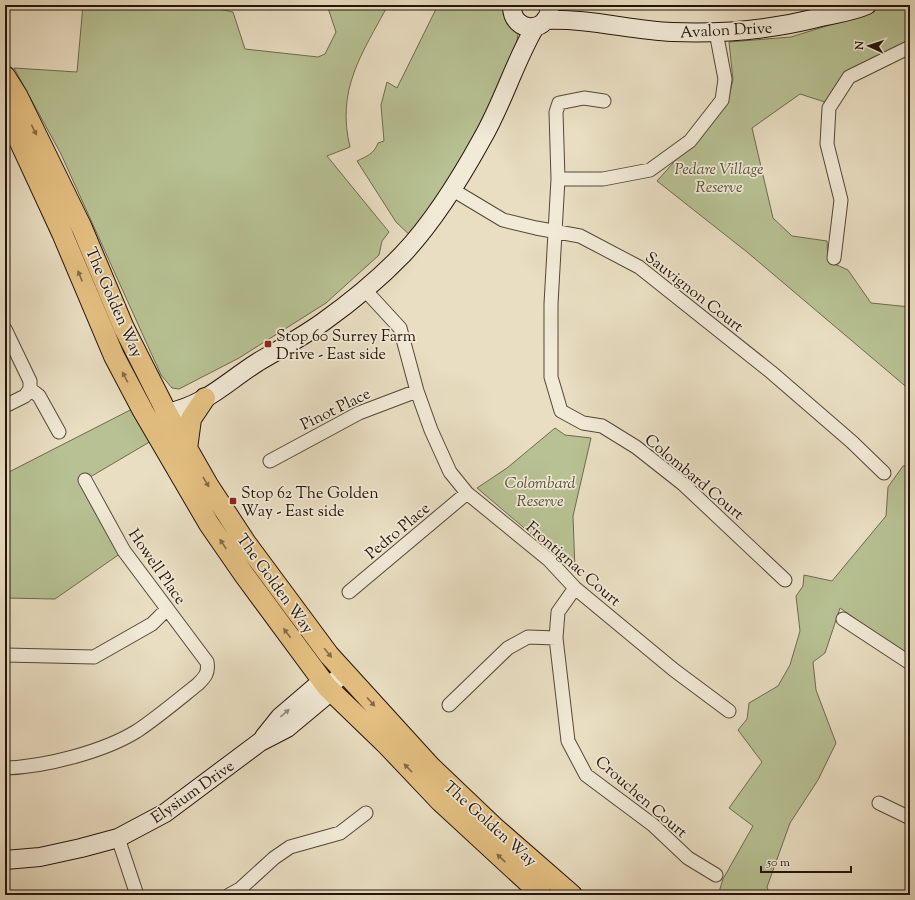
<svg xmlns="http://www.w3.org/2000/svg" width="915" height="900" font-family="'Sorts Mill Goudy',serif">
<style>
.green{fill:#b7c193;stroke:#6e6a4e}
.lines{fill:none;stroke-linecap:round;stroke-linejoin:round}
.street-casing{stroke:#554638;stroke-width:15}
.secondary-casing{stroke:#24140a;stroke-width:20}
.primary-casing{stroke:#24140a;stroke-width:22}
.street{stroke:#f1ead7;stroke-width:13}
.secondary{stroke:#f1ead7;stroke-width:18}
.primary{stroke:#e4bf81;stroke-width:20}
.oneway{fill:#846a46}
.oneway2{fill:#958a7b}
.poi-dot{fill:#8f2418;stroke:#f1ead7;stroke-width:1.5}
.labels{text-anchor:middle;stroke-width:3.5;stroke-linejoin:round;paint-order:stroke}
.street-label{font-size:16px;fill:#24140a;stroke:#f1ead7}
.park-label{font-size:16px;font-style:italic;fill:#57513a;stroke:#f1ead7}
.poi-label{font-size:16px;fill:#24140a;stroke:#f1ead7;text-anchor:start}
</style>
<rect width="100%" height="100%" fill="#e9dec2"/>
<filter id="stains"><feTurbulence type="fractalNoise" baseFrequency=".005" numOctaves="4"/><feColorMatrix values="0 0 0 0 .2 0 0 0 0 .09 0 0 0 0 .02 0 0 0 .5 -.17"/></filter>
<radialGradient id="worn" r=".72"><stop offset=".6" stop-color="#630" stop-opacity="0"/><stop offset="1" stop-color="#630" stop-opacity=".3"/></radialGradient>
<path class="green" d="M 83,5 L 201,5 L 233,12 L 245,49 L 318,57 L 325,54 L 336,32 L 327,5 L 388,5 C 362,54 336,89 350,147 L 327,156 L 389,232 L 382,241 L 379,255 L 326,303 L 239,358 L 179,389 L 172,388 L 161,375 L 61,154 L 14,68 L 77,72 Z
M 438,5 L 512,5 L 519,23 L 514,70 L 415,240 L 396,222 L 357,161 C 367,156 374,154 378,143 L 384,141 L 381,105 L 387,82 L 397,88 Z
M 886,5 L 910,5 L 910,44 L 846,74 L 828,103 L 800,94 L 752,128 L 773,218 L 792,236 L 827,241 L 828,261 L 848,270 L 871,303 L 910,307 L 910,390 L 747,252 L 657,181 L 727,103 L 733,80 L 729,42 L 791,37 L 862,15 Z
M 140,405 L 158,437 L 85,480 L 124,551 L 55,599 L 5,598 L 5,474 Z
M 555,428 L 565,435 L 591,438 L 573,516 L 575,571 L 477,488 L 507,468 Z
M 910,465 L 910,657 L 840,608 L 825,653 L 813,662 L 816,690 L 836,743 L 818,780 L 790,823 L 767,887 L 770,895 L 718,895 L 723,879 L 753,826 L 729,808 L 762,762 L 738,730 L 747,719 L 749,703 L 778,686 L 790,665 L 800,631 L 796,596 L 803,586 L 804,575 L 832,581 L 886,516 L 888,487 L 903,466 Z"/>
<g class="lines">
<g class="street-casing">
<path id="street" d="M 604,101 L 584,98 L 559,103 L 556,112 L 558,179 L 551,304 L 551,377 L 561,411 L 583,423 L 602,426 L 636,447 L 683,484 L 785,580
M 558,179 L 603,179 L 650,170 L 690,141 L 722,100 L 725,79 L 716,32
M 453,190 L 503,220 L 536,228 L 580,236 L 639,267 L 771,372 L 852,442 L 884,473
M 834,258 L 841,200 L 827,144 L 829,108 L 849,77 L 910,47
M 365,290 L 400,328 L 417,391 L 431,430 L 450,472 L 467,493 L 549,560 L 575,588 L 674,670 L 729,711
M 5,329 L 30,381 L 30,389
M 30,389 L 39,396 L 59,432
M 5,406 L 25,396 L 30,389
M 270,461 L 359,413 L 417,391
M 575,588 L 558,612 L 556,638 L 568,741 L 586,775 L 653,825 L 688,858 L 716,875
M 349,592 L 467,493
M 843,619 L 910,663
M 5,655 L 94,657 L 152,624 L 167,609
M 449,705 L 508,648 L 528,637 L 556,638
M 5,768 C 44,767 103,752 137,731 C 158,717 178,700 198,684 C 205,677 209,673 207,662 L 124,551 L 85,480
M 879,803 L 910,818
M 118,838 L 137,895
M 229,895 L 240,889 L 274,858 L 290,847 L 340,833 L 366,813"/>
</g>
<g class="secondary-casing">
<path id="secondary" d="M 512,5 C 511,36 553,33 549,5
M 545,20 C 588,18 630,30 672,32 C 721,34 769,30 817,18 C 833,14 852,12 867,5
M 167,413 C 207,404 225,383 258,362 C 280,349 302,337 323,322 C 351,302 379,279 403,254 C 434,221 460,179 482,139 C 503,103 514,63 535,27
M 264,737 L 280,717 L 315,687 L 327,687
M 5,860 L 40,857 L 81,848 L 118,838 L 165,813 L 260,742 L 287,728 L 323,698 L 327,687 L 345,673"/>
</g>
<g class="primary-casing">
<path id="primary" d="M 5,76 L 17,95 L 82,228 L 124,328 L 167,413 L 208,485 L 246,543 L 329,655 L 430,766 L 494,827 L 572,895
M 5,110 L 62,233 L 114,356 L 143,411 L 209,524 L 245,576 L 327,687 L 386,744 L 441,802 L 542,895
M 187,449 L 191,419 L 205,398"/>
</g>
<use href="#street" class="street"/>
<use href="#secondary" class="secondary"/>
<use href="#primary" class="primary"/>
</g>
<defs><path id="oneway-solid" d="M-6-.8H1V-3.2L6.5 0L1 3.2V.8H-6Z"/></defs>
<g class="oneway">
<use href="#oneway-solid" transform="translate(34 130) rotate(64)"/>
<use href="#oneway-solid" transform="translate(80 276) rotate(-112)"/>
<use href="#oneway-solid" transform="translate(125 377) rotate(-118)"/>
<use href="#oneway-solid" transform="translate(206 482) rotate(59)"/>
<use href="#oneway-solid" transform="translate(223 544) rotate(-124)"/>
<use href="#oneway-solid" transform="translate(287 633) rotate(-127)"/>
<use href="#oneway-solid" transform="translate(328 653) rotate(51)"/>
<use href="#oneway-solid" transform="translate(371 702) rotate(48)"/>
<use href="#oneway-solid" transform="translate(408 768) rotate(-134)"/>
<use href="#oneway-solid" transform="translate(501 858) rotate(-137)"/>
</g>
<use class="oneway2" href="#oneway-solid" transform="translate(285 713) rotate(-41)"/>
<g class="poi-dot">
<rect x="264" y="340" width="8" height="8" rx="2"/>
<rect x="229" y="497" width="8" height="8" rx="2"/>
</g>
<g class="labels">
<g class="street-label">
<text transform="translate(726 29) rotate(-3)" y="6">Avalon Drive</text>
<text transform="translate(695 291) rotate(38)" y="6">Sauvignon Court</text>
<text transform="translate(115 302) rotate(66)" y="6">The Golden Way</text>
<text transform="translate(335 408) rotate(-26)" y="6">Pinot Place</text>
<text transform="translate(695 476) rotate(40)" y="6">Colombard Court</text>
<text transform="translate(397 530) rotate(-40)" y="6">Pedro Place</text>
<text transform="translate(574 563) rotate(41)" y="6">Frontignac Court</text>
<text transform="translate(158 566) rotate(55)" y="6">Howell Place</text>
<text transform="translate(276 583) rotate(54)" y="6">The Golden Way</text>
<text transform="translate(192 791) rotate(-35)" y="6">Elysium Drive</text>
<text transform="translate(642 796) rotate(41)" y="6">Crouchen Court</text>
<text transform="translate(491 823) rotate(42)" y="6">The Golden Way</text>
</g>
<g class="park-label">
<text x="719" y="174">Pedare Village<tspan x="719" dy="18">Reserve</tspan></text>
<text x="540" y="488">Colombard<tspan x="540" dy="18">Reserve</tspan></text>
</g>
<g class="poi-label">
<text x="276" y="341">Stop 60 Surrey Farm<tspan x="276" dy="18">Drive - East side</tspan></text>
<text x="241" y="498">Stop 62 The Golden<tspan x="241" dy="18">Way - East side</tspan></text>
</g>
</g>
<rect width="915" height="900" fill="none" stroke="#e9dec2" stroke-width="20"/>
<rect x="6" y="6" width="903" height="888" fill="none" stroke="#24140a" stroke-width="2"/>
<rect x="10" y="10" width="895" height="880" fill="none" stroke="#24140a"/>
<g transform="translate(869 46) rotate(273)" stroke="#f1ead7" stroke-width="3" paint-order="stroke">
<path d="M0-3L7 15L0 10L-7 15Z" fill="#24140a"/>
<text y="-6" font-size="11" font-weight="bold" text-anchor="middle" fill="#24140a">N</text>
</g>
<path d="M761 866v6h90v-6" fill="none" stroke="#24140a" stroke-width="2"/>
<text x="767" y="866" font-size="12" fill="#24140a" stroke="#f1ead7" stroke-width="3" paint-order="stroke">50 m</text>
<rect width="100%" height="100%" filter="url(#stains)"/>
<rect width="100%" height="100%" fill="url(#worn)"/>
</svg>
